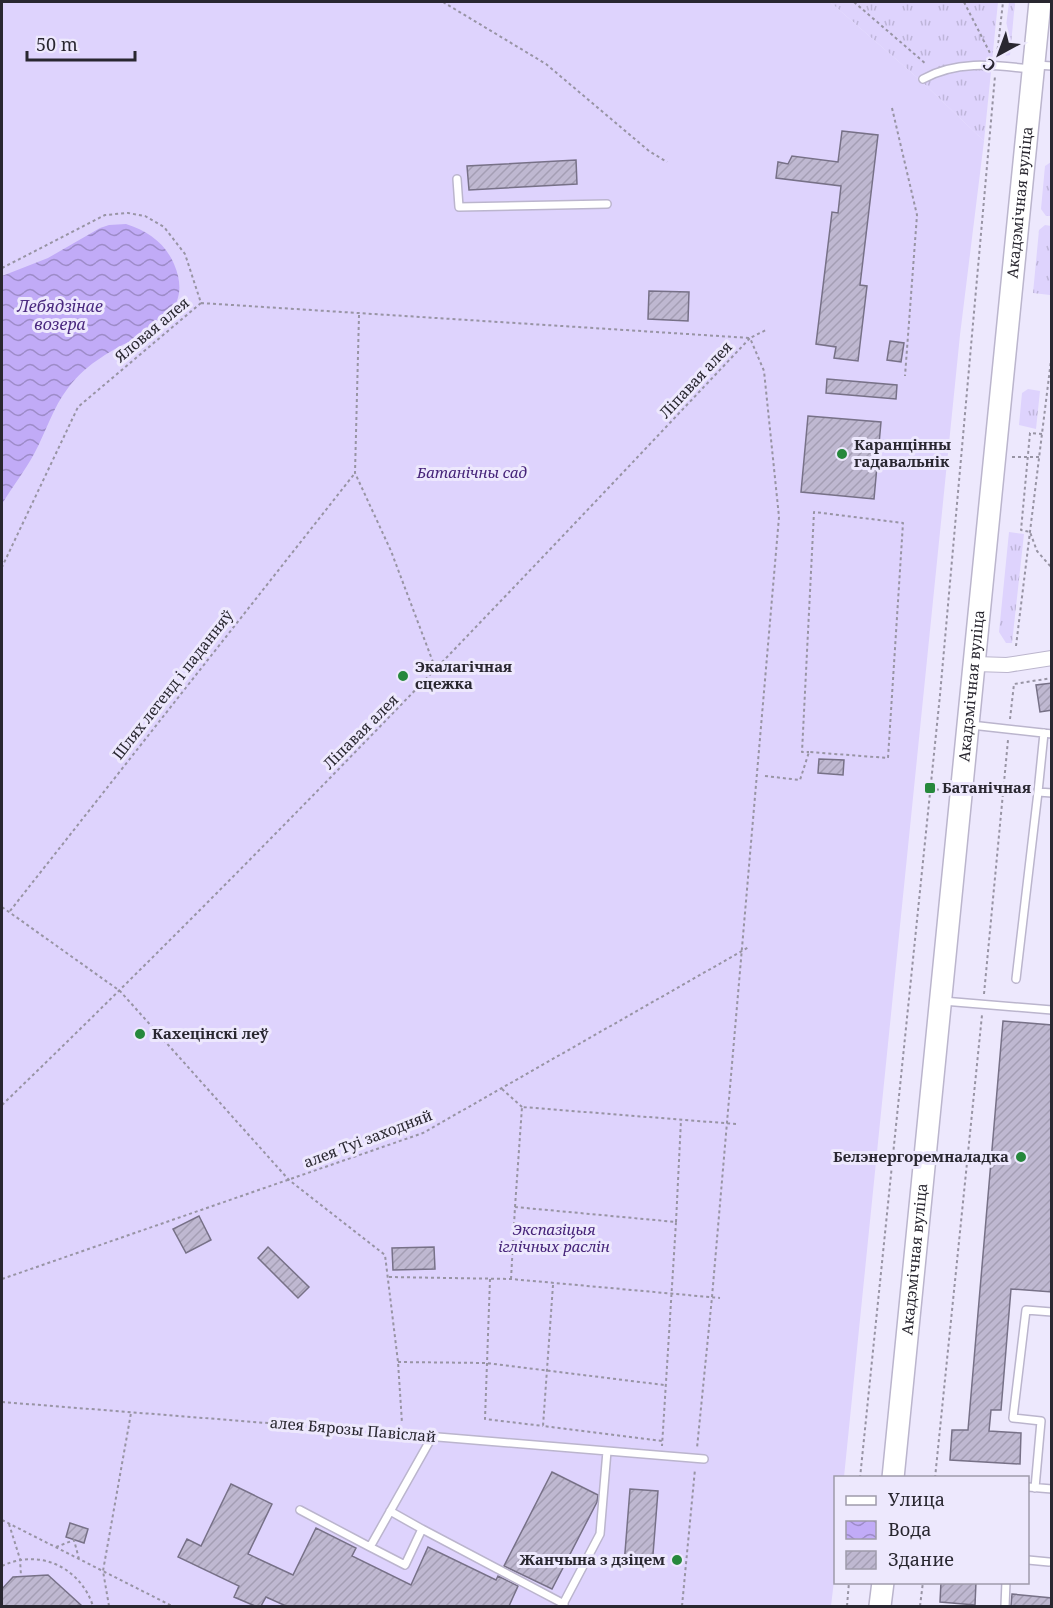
<svg xmlns="http://www.w3.org/2000/svg" width="1053" height="1608" font-family="'Noto Serif',serif">
<style>
.grass{fill:url(#grass-tufts)}
.garden{fill:#ded3fd}
.water{fill:url(#water-waves)}
.building{fill:url(#building-hatch);stroke:#777187;stroke-width:1.5}
.lines{fill:none;stroke-linecap:round;stroke-linejoin:round}
.lane-casing{stroke:#bbb5cd;stroke-width:10}
.street-casing{stroke:#bbb5cd;stroke-width:16}
.primary-casing{stroke:#bbb5cd;stroke-width:24}
.path{stroke:#9894a4;stroke-width:2;stroke-dasharray:3 3;stroke-linecap:butt}
.lane{stroke:#fff;stroke-width:7}
.street{stroke:#fff;stroke-width:14}
.primary{stroke:#fff;stroke-width:21}
.poi-dot{fill:#26883c;stroke:#ede8fd;stroke-width:2}
.labels{text-anchor:middle;stroke-width:6;stroke-linejoin:round;paint-order:stroke}
.street-label{font-size:15px;fill:#292730;stroke:#ede8fd}
.poi-label{font-size:15px;font-weight:bold;fill:#292730;stroke:#ede8fd;text-anchor:start}
.park-label{font-size:15px;font-style:italic;fill:#462479;stroke:#ede8fd}
.water-label{font-size:16px;font-style:italic;fill:#4a297f;stroke:#ede8fd}
</style>
<defs>
<pattern id="grass-tufts" width="24" height="20" patternUnits="userSpaceOnUse" patternTransform="scale(1.5)"><rect width="24" height="20" fill="#ded3fd"/><path d="M3 7l-1-3M5 7V3M7 7l1-3M15 17l-1-3M17 17v-4M19 17l1-3" fill="none" stroke="#beb5d9"/></pattern>
<pattern id="water-waves" width="16" height="10" patternUnits="userSpaceOnUse" patternTransform="scale(1.5)"><rect width="16" height="10" fill="#c1abf7"/><path d="M0 5q4-4 8 0t8 0" fill="none" stroke="#9d8bc8"/></pattern>
<pattern id="building-hatch" width="6" height="6" patternUnits="userSpaceOnUse" patternTransform="scale(1.5)"><rect width="6" height="6" fill="#bfb8d1"/><path d="M-1 1l2-2M0 6l6-6M5 7l2-2" fill="none" stroke="#a49eb4"/></pattern>
</defs>
<rect width="100%" height="100%" fill="#ede8fd"/>
<path class="grass" d="M 830,2 L 998,2 L 984,141 L 920,80 Z
M 1009,2 L 1015,2 L 1010,55 L 1006,56 L 1003,51 Z
M 1051,162 L 1052,162 L 1051,216 L 1046,216 L 1041,209 L 1045,166 Z
M 1045,225 L 1051,226 L 1050,295 L 1033,293 L 1039,230 Z
M 1028,389 L 1040,391 L 1036,429 L 1019,425 L 1022,393 Z
M 1009,532 L 1024,534 L 1012,643 L 1006,643 L 999,632 Z"/>
<path class="garden" d="M 2,2 L 830,2 L 920,80 L 984,141 L 960,335 L 844,1477 L 836,1478 L 836,1564 L 831,1606 L 2,1606 Z"/>
<path class="water" d="M 126,224 C 148,231 165,243 174,264 C 198,320 136,334 102,357 C 89,365 77,376 68,388 C 53,407 46,432 34,454 C 25,471 12,487 2,504 L 2,276 L 48,258 L 100,228 L 109,225 Z"/>
<path class="building" d="M 842,131 L 878,135 L 860,285 L 867,286 L 858,361 L 834,358 L 836,347 L 816,344 L 832,212 L 838,213 L 841,186 L 776,178 L 778,162 L 788,164 L 792,156 L 838,162 Z
M 576,160 L 577,184 L 469,190 L 467,166 Z
M 649,291 L 689,292 L 688,321 L 648,319 Z
M 890,341 L 904,343 L 901,362 L 887,360 Z
M 827,379 L 897,385 L 896,399 L 826,393 Z
M 808,416 L 881,422 L 874,499 L 801,492 Z
M 1052,683 L 1052,710 L 1040,712 L 1036,685 Z
M 819,759 L 844,760 L 843,775 L 818,773 Z
M 1003,1021 L 1052,1025 L 1052,1292 L 1011,1289 L 1001,1410 L 991,1410 L 989,1431 L 1021,1433 L 1020,1464 L 950,1460 L 952,1430 L 968,1430 Z
M 199,1216 L 211,1240 L 186,1253 L 173,1229 Z
M 268,1247 L 309,1287 L 298,1298 L 258,1258 Z
M 434,1247 L 435,1269 L 393,1270 L 392,1248 Z
M 552,1472 L 598,1495 L 597,1502 L 552,1589 L 504,1566 Z
M 231,1484 L 272,1504 L 248,1554 L 293,1575 L 316,1528 L 356,1548 L 352,1556 L 411,1585 L 428,1547 L 496,1580 L 498,1576 L 518,1586 L 509,1606 L 286,1606 L 266,1597 L 261,1606 L 255,1606 L 234,1597 L 239,1586 L 178,1557 L 187,1539 L 201,1546 Z
M 630,1489 L 658,1491 L 652,1567 L 624,1565 Z
M 70,1523 L 88,1529 L 84,1543 L 66,1537 Z
M 48,1575 L 82,1606 L 2,1606 L 2,1589 L 13,1577 Z
M 941,1582 L 976,1582 L 975,1605 L 940,1602 Z
M 1012,1594 L 1052,1598 L 1052,1606 L 1011,1606 Z"/>
<g class="lines">
<g class="lane-casing">
<path id="lane" d="M 1036,65 L 1052,66
M 923,79 C 957,60 994,65 1031,69
M 457,179 L 459,207 L 607,204
M 971,725 L 1052,734
M 1044,733 L 1038,792 L 1052,793
M 1016,979 L 1038,792
M 943,1001 L 1052,1010
M 402,1434 L 704,1459
M 432,1437 L 370,1547 L 405,1565 L 422,1529 L 564,1604
M 1028,1487 L 1052,1489
M 1035,1488 L 1041,1421 L 1013,1418 L 1026,1310 L 1052,1312
M 300,1510 L 370,1547
M 390,1511 L 422,1529
M 1028,1560 L 1049,1562
M 562,1606 L 600,1534 L 607,1451
M 1005,1606 L 1006,1582"/>
</g>
<g class="street-casing">
<path id="street" d="M 975,664 L 1007,665 L 1052,658"/>
</g>
<g class="primary-casing">
<g id="primary">
<path id="s1" d="M 893,1478 L 1040,2"/>
<path d="M 880,1606 L 883,1582"/>
</g>
</g>
<path class="path" d="M 443,2 L 546,64 L 649,151 L 667,162
M 854,2 L 926,64
M 964,2 L 991,55
M 997,55 L 1003,2
M 892,108 L 917,215 L 905,376
M 2,268 L 105,215 L 128,213 L 145,216 L 164,227 L 185,254 L 201,303 L 78,407 L 2,567
M 201,303 L 750,338 L 766,330
M 359,315 L 355,473 L 391,551 L 436,670
M 1042,434 L 1030,433 L 1021,530 L 1030,532 L 1037,551 L 1052,568
M 1012,457 L 1039,457
M 1016,646 L 1052,352
M 1010,719 L 1014,684 L 1052,678
M 765,776 L 800,780 L 809,752 L 888,758 L 903,523 L 814,512 L 802,752 L 809,752
M 930,788 L 945,791
M 2,907 L 120,991 L 289,1180 L 385,1255 L 398,1362 L 402,1423
M 10,911 L 355,473
M 984,994 L 1008,740
M 502,1089 L 522,1107
M 2,1105 C 259,857 505,598 750,338 L 764,371 L 779,517 L 712,1297 L 697,1448
M 515,1207 L 522,1107 L 736,1124
M 676,1222 L 681,1120
M 389,1277 L 511,1279 L 720,1298
M 2,1279 L 423,1133 L 749,947
M 490,1279 L 485,1419 L 543,1426
M 511,1279 L 515,1207 L 676,1222 L 662,1446
M 553,1285 L 543,1426 L 662,1441
M 398,1362 L 486,1363 L 664,1385
M 2,1402 L 393,1433
M 860,1478 L 940,695 L 995,76
M 935,1478 L 982,1015
M 2,1520 L 172,1606
M 9,1524 L 20,1559 L 21,1576
M 56,1547 L 74,1540 L 79,1559
M 2,1566 C 39,1548 80,1567 93,1606
M 109,1606 L 103,1571 L 131,1413
M 682,1606 L 695,1469
M 847,1606 L 849,1582
M 920,1606 L 923,1582"/>
<use href="#lane" class="lane"/>
<use href="#street" class="street"/>
<use href="#primary" class="primary"/>
</g>
<g class="poi-dot">
<circle cx="842" cy="454" r="6"/>
<circle cx="403" cy="676" r="6"/>
<rect x="924" y="782" width="12" height="12" rx="3"/>
<circle cx="140" cy="1034" r="6"/>
<circle cx="1021" cy="1157" r="6"/>
<circle cx="677" cy="1560" r="6"/>
</g>
<g class="labels">
<g class="street-label">
<text dy="5" stroke="none"><textPath href="#s1" startOffset="1282">Акадэмічная вуліца</textPath></text>
<text transform="translate(152 330) rotate(-40)" y="5">Яловая алея</text>
<text transform="translate(696 380) rotate(-47)" y="5">Ліпавая алея</text>
<text transform="translate(173 685) rotate(-52)" y="5">Шлях легенд і паданняў</text>
<text dy="5" stroke="none"><textPath href="#s1" startOffset="796">Акадэмічная вуліца</textPath></text>
<text transform="translate(361 732) rotate(-45)" y="5">Ліпавая алея</text>
<text transform="translate(368 1139) rotate(-21)" y="5">алея Туі заходняй</text>
<text dy="5" stroke="none"><textPath href="#s1" startOffset="220">Акадэмічная вуліца</textPath></text>
<text transform="translate(353 1430) rotate(5)" y="5">алея Бярозы Павіслай</text>
</g>
<g class="poi-label">
<text x="854" y="450">Каранцінны<tspan x="854" dy="17">гадавальнік</tspan></text>
<text x="415" y="672">Экалагічная<tspan x="415" dy="17">сцежка</tspan></text>
<text x="942" y="793">Батанічная</text>
<text x="152" y="1039">Кахецінскі леў</text>
<text x="1009" y="1162" text-anchor="end">Белэнергоремналадка</text>
<text x="665" y="1565" text-anchor="end">Жанчына з дзіцем</text>
</g>
<g class="park-label">
<text x="472" y="478">Батанічны сад</text>
<text x="554" y="1235">Экспазіцыя<tspan x="554" dy="17">іглічных раслін</tspan></text>
</g>
<g class="water-label">
<text x="60" y="312">Лебядзінае<tspan x="60" dy="18">возера</tspan></text>
</g>
</g>
<rect width="1053" height="1608" fill="none" stroke="#292730" stroke-width="6"/>
<rect x="834" y="1476" width="195" height="108" fill="#ede8fd" stroke="#9f9bab" stroke-width="1.5"/>
<rect x="846" y="1496" width="30" height="9" fill="#ffffff" stroke="#9f9bab" stroke-width="1.5"/>
<text x="888" y="1506" font-size="18" fill="#292730">Улица</text>
<rect x="846" y="1521" width="30" height="18" fill="url(#water-waves)" stroke="#9f9bab" stroke-width="1.5"/>
<text x="888" y="1536" font-size="18" fill="#292730">Вода</text>
<rect x="846" y="1551" width="30" height="18" fill="url(#building-hatch)" stroke="#9f9bab" stroke-width="1.5"/>
<text x="888" y="1566" font-size="18" fill="#292730">Здание</text>
<g transform="translate(999 54) rotate(221)" stroke="#ede8fd" stroke-width="4.5" paint-order="stroke">
<path d="M0-4.5L10 22L0 15L-10 22Z" fill="#292730"/>
<text y="-9" font-size="16" font-weight="bold" text-anchor="middle" fill="#292730">С</text>
</g>
<path d="M27 51v9h108v-9" fill="none" stroke="#292730" stroke-width="3"/>
<text x="36" y="51" font-size="18" fill="#292730" stroke="#ede8fd" stroke-width="4.5" paint-order="stroke">50 m</text>
</svg>
